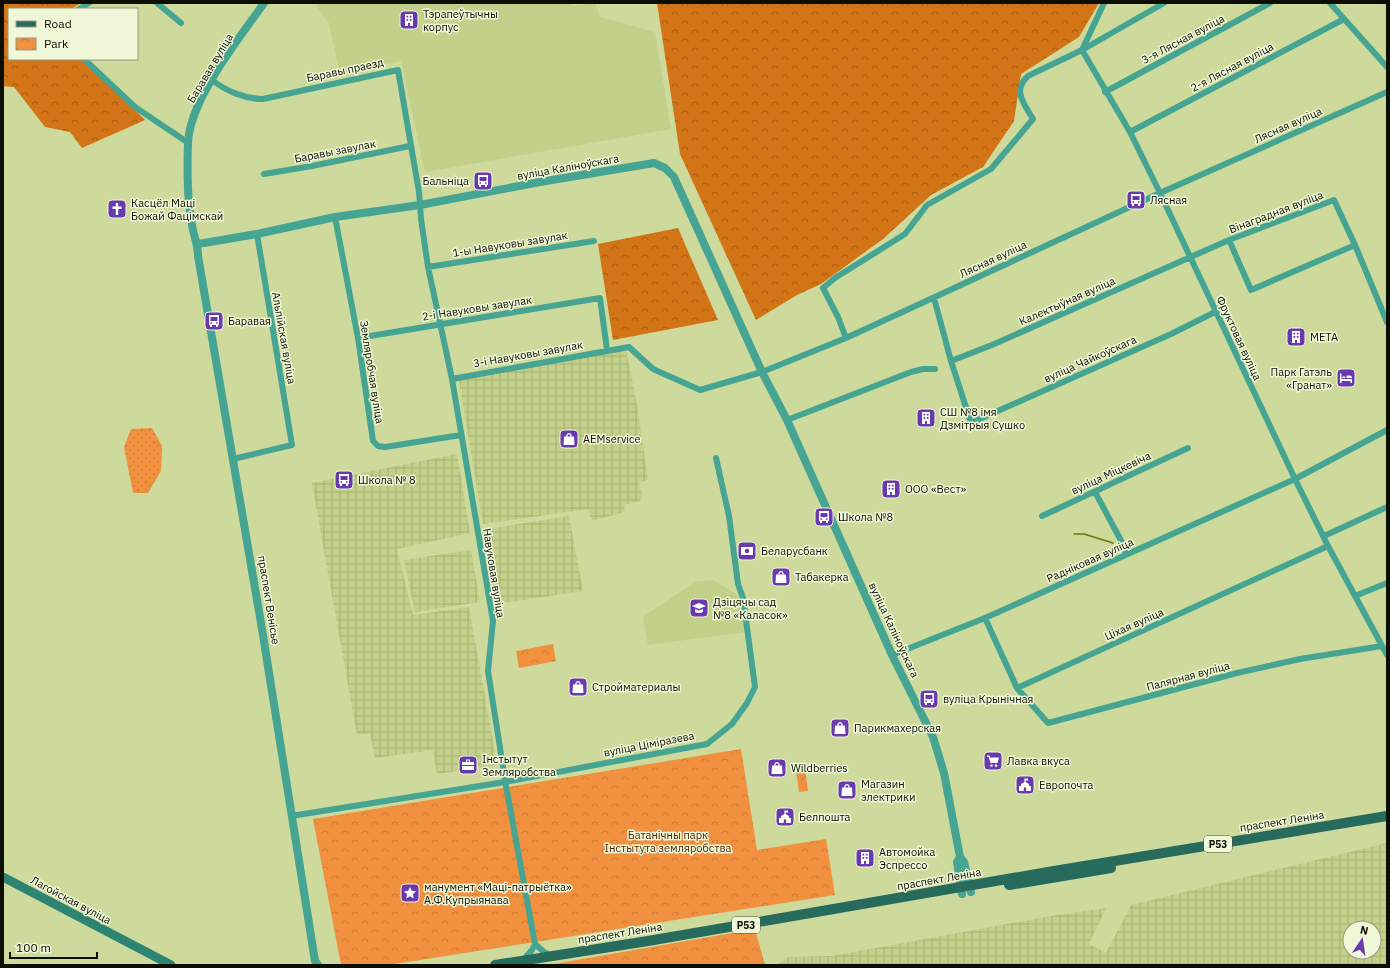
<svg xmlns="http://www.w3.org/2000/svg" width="1390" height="968" font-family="'IBM Plex Sans',sans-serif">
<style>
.built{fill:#c2d089}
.industrial{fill:url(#industrial-grid);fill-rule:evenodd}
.grass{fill:url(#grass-dots)}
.forest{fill:url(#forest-crowns)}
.park{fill:url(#park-crowns)}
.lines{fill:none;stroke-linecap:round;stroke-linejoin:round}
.stream{stroke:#69760f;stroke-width:1.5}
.minor{stroke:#46a592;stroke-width:6}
.tertiary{stroke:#46a592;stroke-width:8}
.secondary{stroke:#2e8473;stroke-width:9}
.primary{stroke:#276b5d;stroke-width:10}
.labels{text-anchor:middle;stroke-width:3;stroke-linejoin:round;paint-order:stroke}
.shield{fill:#f0f7d8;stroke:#505441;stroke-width:1}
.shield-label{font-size:10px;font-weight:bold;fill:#0b0e00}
.poi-label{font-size:11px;fill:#0b0e00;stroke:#f0f7d8;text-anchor:start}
.street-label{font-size:11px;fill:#0b0e00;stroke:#f0f7d8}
.park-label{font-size:11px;fill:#4c2603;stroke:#f0f7d8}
</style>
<defs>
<pattern id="industrial-grid" width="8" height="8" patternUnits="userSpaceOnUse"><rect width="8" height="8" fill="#c2d089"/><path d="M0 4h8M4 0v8" fill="none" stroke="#a5b174"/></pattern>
<pattern id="grass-dots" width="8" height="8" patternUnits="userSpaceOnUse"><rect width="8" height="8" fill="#f1903f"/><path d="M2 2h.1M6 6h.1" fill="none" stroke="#cd7b36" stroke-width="1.8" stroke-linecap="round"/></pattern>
<pattern id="forest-crowns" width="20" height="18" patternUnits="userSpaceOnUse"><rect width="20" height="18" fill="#d37416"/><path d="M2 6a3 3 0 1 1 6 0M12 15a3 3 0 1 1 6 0" fill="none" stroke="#a95e12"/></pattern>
<pattern id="park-crowns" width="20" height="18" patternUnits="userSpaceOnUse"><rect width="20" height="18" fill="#f1903f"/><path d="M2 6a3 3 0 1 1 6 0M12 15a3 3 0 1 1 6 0" fill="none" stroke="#cd7b36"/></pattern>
</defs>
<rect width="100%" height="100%" fill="#cdda9b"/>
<path class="built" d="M 318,3 L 571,3 L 572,6 L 595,3 L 600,17 L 655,32 L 671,129 L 425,172 L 401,61 L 340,74 L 329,23 L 316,6 Z
M 713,580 L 738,595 L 746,632 L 648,645 L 643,617 L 695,582 Z"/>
<path class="industrial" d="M 626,349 L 637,405 L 648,480 L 639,482 L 642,494 L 640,501 L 624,505 L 625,512 L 591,521 L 589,509 L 483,524 L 459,380 Z
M 457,454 L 470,533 L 397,549 L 413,615 L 469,607 L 497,765 L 437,774 L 433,750 L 375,758 L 370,733 L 357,735 L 312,483 Z
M 569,516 L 583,591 L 497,604 L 482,530 Z
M 471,550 L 480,602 L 415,612 L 404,560 Z
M 1387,843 L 1387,965 L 778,965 L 785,958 L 789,957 L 832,956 L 1057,915 L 1106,908 L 1089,944 L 1106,953 L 1131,905 ZM 1350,928 L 1374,928 L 1374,952 L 1350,952 Z"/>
<path class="grass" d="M 152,428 L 162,446 L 161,471 L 148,493 L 133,493 L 124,447 L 131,429 Z"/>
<path class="forest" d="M 3,3 L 81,3 L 71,9 L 9,9 L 9,59 L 84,59 L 145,120 L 82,148 L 70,132 L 45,127 L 14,87 L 3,86 Z
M 657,3 L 1099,3 L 1079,37 L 1021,74 L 1014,121 L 983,167 L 931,195 L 883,239 L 821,284 L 797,295 L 756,320 L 680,154 Z
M 678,228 L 718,320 L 613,340 L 598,244 Z"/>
<path class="park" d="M 553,644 L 556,661 L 519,668 L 516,651 Z
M 741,749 L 757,850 L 826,839 L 835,895 L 388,965 L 341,965 L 313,819 Z
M 805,769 L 808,791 L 799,792 L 796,770 Z
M 755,929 L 765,965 L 548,965 Z"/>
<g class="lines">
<path class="stream" d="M 1074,534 L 1084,534 L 1113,543"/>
<path class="minor" d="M 157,3 L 181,23
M 1330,3 L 1387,67
M 79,9 L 89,3
M 1082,50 L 1130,132 L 1160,193 L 1295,479 L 1328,546 L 1387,655
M 1082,50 L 1104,3
M 84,59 L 135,107 L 187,142
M 212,80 C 226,91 245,99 263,99 L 398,70 L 419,192 L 421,219 L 428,267 L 452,379 L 493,621 L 488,671 L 506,786 L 535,944 L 544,952 L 551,955
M 1105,92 L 1270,3
M 1130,132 L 1344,19
M 264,174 L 312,166 L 410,146
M 335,217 L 358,338 L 373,441 L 378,446 L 385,447 L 461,435
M 1229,240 L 1251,290 L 1355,245
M 428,267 L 594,241
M 934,298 L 951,361 L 971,423 L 1171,334 L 1215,312
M 358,338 L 600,298 L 607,350
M 846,338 L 838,317 L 823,288 L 835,278 L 905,234 L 927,205 L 991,169 L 1033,119 C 1024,104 1012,90 1028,76 L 1082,50 L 1164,3
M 951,361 L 992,345 L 1229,240 L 1334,200 L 1355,245 L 1387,322
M 452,379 L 629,347 L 653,369 L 700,390 L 762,372 L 846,338 L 1160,193 L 1387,92
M 787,420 L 911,372 L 923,369 L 935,369
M 233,459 L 292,445 L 257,234
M 1095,492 L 1125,548 L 1125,555
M 1042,516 L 1188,448
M 1324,536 L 1387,507
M 1355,596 L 1387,583
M 985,618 L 1017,688 L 1328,546
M 892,655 L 985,618 L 1295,479 L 1387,430
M 1017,688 L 1048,723 L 1237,673 L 1300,659 L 1382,646
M 291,816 L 505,782 L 707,744 L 732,724 L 747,703 L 755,687 L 743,598 L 738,584 L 729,516 L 716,458
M 523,960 L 532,950 L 535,944"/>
<path class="tertiary" d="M 264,3 C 239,39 189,100 188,144 C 187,171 187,203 193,230 C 195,239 198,246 198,256 L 262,629 L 315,961 L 318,965
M 198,244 L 257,234 L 335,217 L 420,205 L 540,182 L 654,163 L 665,168 L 674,177 L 762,372 L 787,420 L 892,655 L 933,737 L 944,773 L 960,857 L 964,862 L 971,892
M 960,857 L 957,862 L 962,894"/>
<path class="secondary" d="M 3,877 L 171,965"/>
<path class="primary" d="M 1009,885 L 1111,868
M 495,965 L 648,941 L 1048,872 L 1387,816"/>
</g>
<defs>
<g id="building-square" transform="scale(1)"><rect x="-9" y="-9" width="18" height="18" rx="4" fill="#6939b0" stroke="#f0f7d8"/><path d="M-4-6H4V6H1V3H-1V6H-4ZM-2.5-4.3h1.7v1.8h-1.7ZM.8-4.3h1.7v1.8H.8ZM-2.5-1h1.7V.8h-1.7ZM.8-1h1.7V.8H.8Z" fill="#fff"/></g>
<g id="bus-square" transform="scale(1)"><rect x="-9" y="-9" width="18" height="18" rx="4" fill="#6939b0" stroke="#f0f7d8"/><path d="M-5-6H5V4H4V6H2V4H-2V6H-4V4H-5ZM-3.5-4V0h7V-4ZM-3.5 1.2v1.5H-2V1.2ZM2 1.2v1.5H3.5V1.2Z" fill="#fff"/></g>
<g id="church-square" transform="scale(1)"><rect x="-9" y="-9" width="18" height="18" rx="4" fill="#6939b0" stroke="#f0f7d8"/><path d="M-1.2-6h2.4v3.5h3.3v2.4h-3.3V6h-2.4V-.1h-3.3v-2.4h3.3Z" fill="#fff"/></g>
<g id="hotel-square" transform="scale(1)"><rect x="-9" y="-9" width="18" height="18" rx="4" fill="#6939b0" stroke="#f0f7d8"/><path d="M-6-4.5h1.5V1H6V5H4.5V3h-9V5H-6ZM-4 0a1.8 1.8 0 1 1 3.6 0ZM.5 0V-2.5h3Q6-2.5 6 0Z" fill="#fff"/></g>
<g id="shop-square" transform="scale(1)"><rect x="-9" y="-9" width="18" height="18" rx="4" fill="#6939b0" stroke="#f0f7d8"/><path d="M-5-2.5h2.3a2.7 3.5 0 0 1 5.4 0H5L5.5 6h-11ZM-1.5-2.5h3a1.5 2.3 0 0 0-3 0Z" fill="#fff"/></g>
<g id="bank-square" transform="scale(1)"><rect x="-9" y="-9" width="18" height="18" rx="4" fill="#6939b0" stroke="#f0f7d8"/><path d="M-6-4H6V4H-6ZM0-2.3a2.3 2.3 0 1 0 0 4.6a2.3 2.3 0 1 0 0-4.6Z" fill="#fff"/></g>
<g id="school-square" transform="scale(1)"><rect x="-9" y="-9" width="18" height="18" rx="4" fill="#6939b0" stroke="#f0f7d8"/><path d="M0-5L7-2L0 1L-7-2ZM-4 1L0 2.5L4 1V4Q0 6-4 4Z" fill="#fff"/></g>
<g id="supermarket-square" transform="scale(1)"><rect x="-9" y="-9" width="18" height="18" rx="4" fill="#6939b0" stroke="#f0f7d8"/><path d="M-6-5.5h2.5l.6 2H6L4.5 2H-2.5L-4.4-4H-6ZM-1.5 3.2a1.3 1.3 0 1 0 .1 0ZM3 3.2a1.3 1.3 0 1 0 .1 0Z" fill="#fff"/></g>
<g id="office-square" transform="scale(1)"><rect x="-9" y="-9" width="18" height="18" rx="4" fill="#6939b0" stroke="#f0f7d8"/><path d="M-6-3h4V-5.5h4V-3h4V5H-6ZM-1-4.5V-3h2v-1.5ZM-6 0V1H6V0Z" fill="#fff"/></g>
<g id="civic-square" transform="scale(1)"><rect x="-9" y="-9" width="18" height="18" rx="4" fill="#6939b0" stroke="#f0f7d8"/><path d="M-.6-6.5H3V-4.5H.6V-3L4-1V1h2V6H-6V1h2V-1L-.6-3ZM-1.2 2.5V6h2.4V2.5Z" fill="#fff"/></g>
<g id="sight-square" transform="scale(1)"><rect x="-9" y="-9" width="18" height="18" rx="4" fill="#6939b0" stroke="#f0f7d8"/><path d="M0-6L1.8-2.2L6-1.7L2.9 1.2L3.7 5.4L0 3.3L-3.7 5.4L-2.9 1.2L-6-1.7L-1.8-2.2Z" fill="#fff"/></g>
</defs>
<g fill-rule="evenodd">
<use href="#building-square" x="409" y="20"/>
<use href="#bus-square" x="483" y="181"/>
<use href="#bus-square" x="1136" y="200"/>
<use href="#church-square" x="117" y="209"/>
<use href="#bus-square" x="214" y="321"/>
<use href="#building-square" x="1296" y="337"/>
<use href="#hotel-square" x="1346" y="378"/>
<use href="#building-square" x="926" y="418"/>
<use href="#shop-square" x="569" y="439"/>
<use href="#bus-square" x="344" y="480"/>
<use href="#building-square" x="891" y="489"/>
<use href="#bus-square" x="824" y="517"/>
<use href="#bank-square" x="747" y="551"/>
<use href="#shop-square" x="781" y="577"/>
<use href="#school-square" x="699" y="608"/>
<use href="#shop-square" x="578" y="687"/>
<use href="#bus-square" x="929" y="699"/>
<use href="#shop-square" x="840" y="728"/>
<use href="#supermarket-square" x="993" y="761"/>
<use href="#office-square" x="468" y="765"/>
<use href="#shop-square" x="777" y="768"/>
<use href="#civic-square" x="1025" y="785"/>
<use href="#shop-square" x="847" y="790"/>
<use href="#civic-square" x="785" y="817"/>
<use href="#building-square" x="865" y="858"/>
<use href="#sight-square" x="410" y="893"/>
</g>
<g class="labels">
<g class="shield">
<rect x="1204" y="836" width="28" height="16" rx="3"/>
<rect x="732" y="917" width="28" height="16" rx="3"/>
</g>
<g class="shield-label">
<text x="1218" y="848">Р53</text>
<text x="746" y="929">Р53</text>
</g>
<g class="poi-label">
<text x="423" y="18">Тэрапеўтычны<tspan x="423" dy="13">корпус</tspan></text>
<text x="469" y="185" text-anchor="end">Бальніца</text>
<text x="1150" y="204">Лясная</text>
<text x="131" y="207">Касцёл Маці<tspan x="131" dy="13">Божай Фацімскай</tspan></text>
<text x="228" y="325">Баравая</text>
<text x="1310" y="341">МЕТА</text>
<text x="1332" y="376" text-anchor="end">Парк Гатэль<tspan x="1332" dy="13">«Гранат»</tspan></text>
<text x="940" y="416">СШ №8 імя<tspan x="940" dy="13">Дзмітрыя Сушко</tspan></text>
<text x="583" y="443">AEMservice</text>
<text x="358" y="484">Школа № 8</text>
<text x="905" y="493">ООО «Вест»</text>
<text x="838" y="521">Школа №8</text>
<text x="761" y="555">Беларусбанк</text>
<text x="795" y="581">Табакерка</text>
<text x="713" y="606">Дзіцячы сад<tspan x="713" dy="13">№8 «Каласок»</tspan></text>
<text x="592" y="691">Стройматериалы</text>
<text x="943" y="703">вуліца Крынічная</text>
<text x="854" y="732">Парикмахерская</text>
<text x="482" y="763">Інстытут<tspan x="482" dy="13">Земляробства</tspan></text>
<text x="1007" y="765">Лавка вкуса</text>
<text x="791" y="772">Wildberries</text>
<text x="861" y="788">Магазин<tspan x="861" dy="13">электрики</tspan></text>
<text x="1039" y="789">Европочта</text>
<text x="799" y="821">Белпошта</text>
<text x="879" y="856">Автомойка<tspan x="879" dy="13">Эспрессо</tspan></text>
<text x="424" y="891">манумент «Маці-патрыётка»<tspan x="424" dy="13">А.Ф.Купрыянава</tspan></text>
</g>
<g class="street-label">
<text transform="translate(1183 39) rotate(-28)" y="4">3-я Лясная вуліца</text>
<text transform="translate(1232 67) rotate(-28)" y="4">2-я Лясная вуліца</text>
<text transform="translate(210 68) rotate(-59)" y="4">Баравая вуліца</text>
<text transform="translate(345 70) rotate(-12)" y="4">Баравы праезд</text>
<text transform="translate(1288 125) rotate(-24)" y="4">Лясная вуліца</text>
<text transform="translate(335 151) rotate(-11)" y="4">Баравы завулак</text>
<text transform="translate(568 167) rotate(-10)" y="4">вуліца Каліноўскага</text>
<text transform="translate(1276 212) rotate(-21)" y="4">Вінаградная вуліца</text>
<text transform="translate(510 244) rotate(-9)" y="4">1-ы Навуковы завулак</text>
<text transform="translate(993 259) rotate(-25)" y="4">Лясная вуліца</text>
<text transform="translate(1067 301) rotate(-24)" y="4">Калектыўная вуліца</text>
<text transform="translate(477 308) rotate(-9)" y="4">2-і Навуковы завулак</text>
<text transform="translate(284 338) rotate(80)" y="4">Альпійская вуліца</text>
<text transform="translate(1239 338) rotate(65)" y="4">Фруктовая вуліца</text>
<text transform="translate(528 354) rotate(-10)" y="4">3-і Навуковы завулак</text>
<text transform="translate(1090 359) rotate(-24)" y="4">вуліца Чайкоўскага</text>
<text transform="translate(372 372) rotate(81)" y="4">Земляробчая вуліца</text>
<text transform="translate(1111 473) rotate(-25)" y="4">вуліца Міцкевіча</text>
<text transform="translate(1090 560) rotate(-24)" y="4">Радніковая вуліца</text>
<text transform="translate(494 573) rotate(81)" y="4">Навуковая вуліца</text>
<text transform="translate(269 600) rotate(81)" y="4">праспект Венісье</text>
<text transform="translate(1134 624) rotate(-24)" y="4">Ціхая вуліца</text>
<text transform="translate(894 630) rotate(65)" y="4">вуліца Каліноўскага</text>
<text transform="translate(1188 676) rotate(-15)" y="4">Палярная вуліца</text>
<text transform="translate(649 744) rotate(-11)" y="4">вуліца Ціміразева</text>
<text transform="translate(1282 821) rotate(-9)" y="4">праспект Леніна</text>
<text transform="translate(939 879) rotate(-10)" y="4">праспект Леніна</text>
<text transform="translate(71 900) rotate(28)" y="4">Лагойская вуліца</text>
<text transform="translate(620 933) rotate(-9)" y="4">праспект Леніна</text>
</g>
<g class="park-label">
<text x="668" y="839">Батанічны парк<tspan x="668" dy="13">Інстытута земляробства</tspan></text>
</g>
</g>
<rect width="1390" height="968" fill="none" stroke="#0b0e00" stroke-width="8"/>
<rect x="8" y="8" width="130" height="52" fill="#f0f7d8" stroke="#949a82"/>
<rect x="16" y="21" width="20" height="6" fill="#276b5d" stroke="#949a82"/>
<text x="44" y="28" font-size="12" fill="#0b0e00">Road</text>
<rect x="16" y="38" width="20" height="12" fill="url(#park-crowns)" stroke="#949a82"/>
<text x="44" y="48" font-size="12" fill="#0b0e00">Park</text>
<g transform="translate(1362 940) rotate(13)"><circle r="19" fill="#f0f7d8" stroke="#949a82"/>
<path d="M0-3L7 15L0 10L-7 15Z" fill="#6939b0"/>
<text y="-6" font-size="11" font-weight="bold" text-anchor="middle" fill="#0b0e00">N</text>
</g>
<path d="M10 952v6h87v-6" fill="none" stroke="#0b0e00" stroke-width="2"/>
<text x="16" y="952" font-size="12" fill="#0b0e00" stroke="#f0f7d8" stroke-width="3" paint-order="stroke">100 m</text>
</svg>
